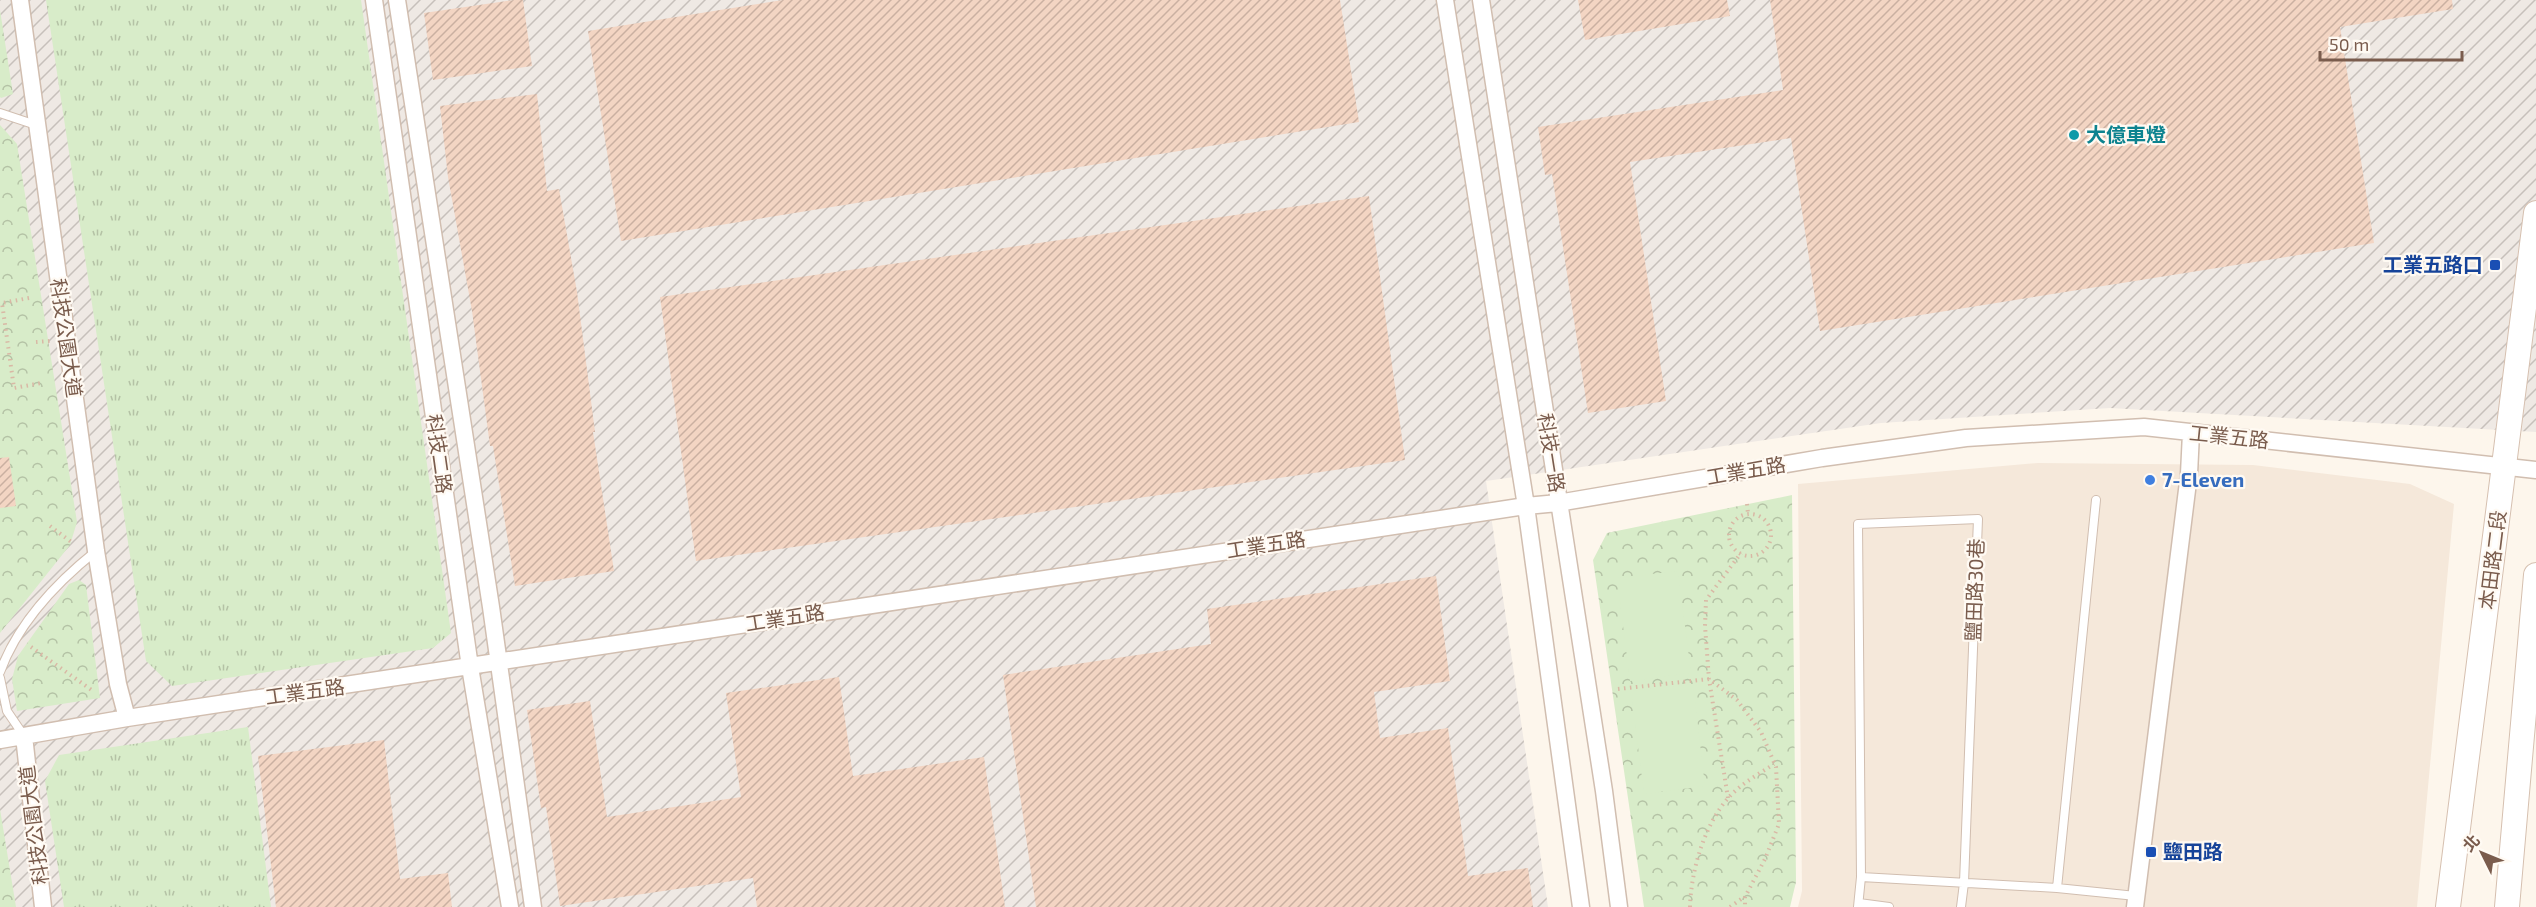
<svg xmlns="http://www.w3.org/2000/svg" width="2536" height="907" font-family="'Exo 2','Noto Sans TC',sans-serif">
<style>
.residential{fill:#f5e8da}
.industrial{fill:url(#industrial-furrows)}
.grass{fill:url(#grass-tufts)}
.forest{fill:url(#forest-crowns)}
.pitch{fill:#d8ecc9}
.building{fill:url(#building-hatch)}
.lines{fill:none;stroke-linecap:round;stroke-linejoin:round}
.lane-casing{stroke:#d1beb0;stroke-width:10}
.street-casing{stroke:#d1beb0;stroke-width:19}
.secondary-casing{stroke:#d6c0b0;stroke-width:26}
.path{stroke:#d9b8a5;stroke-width:4;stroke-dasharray:1.5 4.5;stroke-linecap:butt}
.lane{stroke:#fff;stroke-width:8}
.street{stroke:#fff;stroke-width:16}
.secondary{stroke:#fff;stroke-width:24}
.culture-dot{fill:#0f9aa8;stroke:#fffaf3;stroke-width:2}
.transit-dot{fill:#1a4fb4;stroke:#fffaf3;stroke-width:2}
.shop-dot{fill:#3f7fe0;stroke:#fffaf3;stroke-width:2}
.labels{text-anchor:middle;stroke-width:4.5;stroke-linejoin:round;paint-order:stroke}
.culture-label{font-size:20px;font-weight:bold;fill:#0d838f;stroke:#fffaf3;text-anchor:start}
.transit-label{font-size:20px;font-weight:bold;fill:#164399;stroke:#fffaf3;text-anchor:end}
.street-label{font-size:20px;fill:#7a5c4d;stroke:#fffaf3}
.shop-label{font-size:20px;font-weight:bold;fill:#366cbe;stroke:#fffaf3;text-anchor:start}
</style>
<defs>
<pattern id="industrial-furrows" width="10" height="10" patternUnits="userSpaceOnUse" patternTransform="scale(1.5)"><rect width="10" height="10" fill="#efe9e4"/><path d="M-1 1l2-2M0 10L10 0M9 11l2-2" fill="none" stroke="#c7c0bb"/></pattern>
<pattern id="grass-tufts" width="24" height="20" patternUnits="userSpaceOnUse" patternTransform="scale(1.5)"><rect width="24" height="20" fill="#d8ecc9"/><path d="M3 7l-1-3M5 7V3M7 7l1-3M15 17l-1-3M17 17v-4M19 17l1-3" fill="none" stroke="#b4c2a5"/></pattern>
<pattern id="forest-crowns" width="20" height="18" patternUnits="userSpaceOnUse" patternTransform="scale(1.5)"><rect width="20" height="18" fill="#d8ecc9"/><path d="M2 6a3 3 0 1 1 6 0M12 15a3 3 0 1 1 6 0" fill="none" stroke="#b4c2a5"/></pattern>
<pattern id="building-hatch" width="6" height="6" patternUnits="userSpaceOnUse" patternTransform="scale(1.5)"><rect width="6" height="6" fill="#f3d5c3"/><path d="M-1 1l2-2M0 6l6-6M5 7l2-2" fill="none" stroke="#cab0a1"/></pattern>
</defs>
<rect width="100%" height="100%" fill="#fdf6ec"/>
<path class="residential" d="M 2038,463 L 2253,465 L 2410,484 L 2454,504 L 2417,907 L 1798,907 L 1802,891 L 1798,484 Z"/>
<path class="industrial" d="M 0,0 L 2536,0 L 2536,432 L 2110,408 L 1881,423 L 1486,481 L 1548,907 L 0,907 Z"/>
<path class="grass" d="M 46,0 L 361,0 L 451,633 L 433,648 L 172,686 L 146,661 Z
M 248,727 L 271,907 L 64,907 L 45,781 L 59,755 Z"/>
<path class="forest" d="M 0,10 L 13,94 L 1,98 L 0,97 Z
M 0,125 L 17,144 L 77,522 L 70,545 L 0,633 Z
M 1792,495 L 1796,882 L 1790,907 L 1644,907 L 1593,560 L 1607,533 Z
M 79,580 L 86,585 L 100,698 L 17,711 L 12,679 L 18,656 L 69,584 Z
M 0,809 L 16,907 L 0,907 Z"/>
<path class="pitch" d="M 1678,571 L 1691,673 L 1630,681 L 1617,578 Z
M 1693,684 L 1705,786 L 1644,794 L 1631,691 Z"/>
<path class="building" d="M 514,0 L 523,0 L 532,66 L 433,80 L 424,13 Z
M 783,0 L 1340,0 L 1359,122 L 621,241 L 588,31 Z
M 1578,0 L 1727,0 L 1730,16 L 1585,40 Z
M 1770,0 L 2452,0 L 2453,9 L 2340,27 L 2374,243 L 1820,331 L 1791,138 L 1630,162 L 1666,401 L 1588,413 L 1552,174 L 1545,175 L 1538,127 L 1783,90 Z
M 537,94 L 547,191 L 559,189 L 577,292 L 595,432 L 593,432 L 614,571 L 515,586 L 493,446 L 490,446 L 472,311 L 448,177 L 440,106 Z
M 1369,196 L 1405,460 L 696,561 L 660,297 Z
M 9,457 L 16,506 L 0,508 L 0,458 Z
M 1436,576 L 1450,681 L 1374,692 L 1380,738 L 1448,728 L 1468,876 L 1528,868 L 1533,907 L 1036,907 L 1003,675 L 1211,644 L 1207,609 Z
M 839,677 L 853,776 L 984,757 L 1005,907 L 757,907 L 753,878 L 560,906 L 546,807 L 541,808 L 527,710 L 590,701 L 607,817 L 741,797 L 726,693 Z
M 384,740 L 400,879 L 448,873 L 452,907 L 276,907 L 258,756 Z"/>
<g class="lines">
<g class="lane-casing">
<path id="lane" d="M 0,113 L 36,125
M 0,672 C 18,623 56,583 96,551
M 0,678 L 7,711 L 24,736
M 1861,877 L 2057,888 L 2136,896
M 2057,888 L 2096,500
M 1859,903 L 1889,907
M 1858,907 L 1861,877 L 1858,524 L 1978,519 L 1964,883 L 1961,907"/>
</g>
<g class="street-casing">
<path id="street" d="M 20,0 L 96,551 L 118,684 L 127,718
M 374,0 L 470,667 L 510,907
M 397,0 L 491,607 L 533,907
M 1445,0 L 1526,506 L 1581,907
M 1481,0 L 1604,791 L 1619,907
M 24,736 L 43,907
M 0,740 L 127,718 L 1526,506 L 1558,503 L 1822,458 L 1966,438 L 2144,427 L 2536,470
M 2135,907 L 2189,474 L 2191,433"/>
</g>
<g class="secondary-casing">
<path id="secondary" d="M 2448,907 L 2536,213
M 2507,907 L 2536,575"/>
</g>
<path class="path" d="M 29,298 L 2,303 L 14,388 L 41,383
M 36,342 L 50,341
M 1747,504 L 1748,514
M1729 535a21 21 0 1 1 42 0a21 21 0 1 1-42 0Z
M 50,526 L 74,544
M 31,647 L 93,691
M 1618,689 L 1709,679 L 1737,700 L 1761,732 L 1776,767 L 1779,824 L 1765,859 L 1745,897 L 1745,907
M 1728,798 L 1709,679 L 1705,626 L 1706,600 L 1741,553
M 1690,907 C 1691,871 1704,825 1729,797 C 1742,783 1759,774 1774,764
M 1730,907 L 1744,897"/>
<use href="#lane" class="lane"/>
<use href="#street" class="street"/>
<use href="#secondary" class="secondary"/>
</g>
<circle class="culture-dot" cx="2074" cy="135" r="6"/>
<g class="transit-dot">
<rect x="2489" y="259" width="12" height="12" rx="3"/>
<rect x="2145" y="846" width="12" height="12" rx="3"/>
</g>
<circle class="shop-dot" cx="2150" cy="480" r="6"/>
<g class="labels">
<g class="culture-label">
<text x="2086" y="142">大億車燈</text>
</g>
<g class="transit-label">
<text x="2483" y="272">工業五路口</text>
<text x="2163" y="859" text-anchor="start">鹽田路</text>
</g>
<g class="street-label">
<text transform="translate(66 338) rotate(82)" y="7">科技公園大道</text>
<text transform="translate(2229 437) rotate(6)" y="7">工業五路</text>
<text transform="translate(1551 453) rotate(81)" y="7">科技一路</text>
<text transform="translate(439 454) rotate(82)" y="7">科技二路</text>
<text transform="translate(1746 471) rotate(-10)" y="7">工業五路</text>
<text transform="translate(1266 545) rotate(-9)" y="7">工業五路</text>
<text transform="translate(2493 560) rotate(-83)" y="7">本田路二段</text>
<text transform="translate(1975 590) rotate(-88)" y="7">鹽田路30巷</text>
<text transform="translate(785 618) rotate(-9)" y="7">工業五路</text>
<text transform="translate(305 692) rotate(-8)" y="7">工業五路</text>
<text transform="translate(34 825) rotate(-97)" y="7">科技公園大道</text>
</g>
<g class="shop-label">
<text x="2162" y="487">7-Eleven</text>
</g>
</g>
<g transform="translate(2482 853) rotate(313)" stroke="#fffaf3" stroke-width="4.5" paint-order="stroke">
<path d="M0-4.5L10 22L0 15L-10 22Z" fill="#7a5c4d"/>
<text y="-9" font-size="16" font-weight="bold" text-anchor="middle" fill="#7a5c4d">北</text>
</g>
<path d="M2320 51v9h142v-9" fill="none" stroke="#7a5c4d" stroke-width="3"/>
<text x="2329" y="51" font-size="18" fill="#7a5c4d" stroke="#fffaf3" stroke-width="4.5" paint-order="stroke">50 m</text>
</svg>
